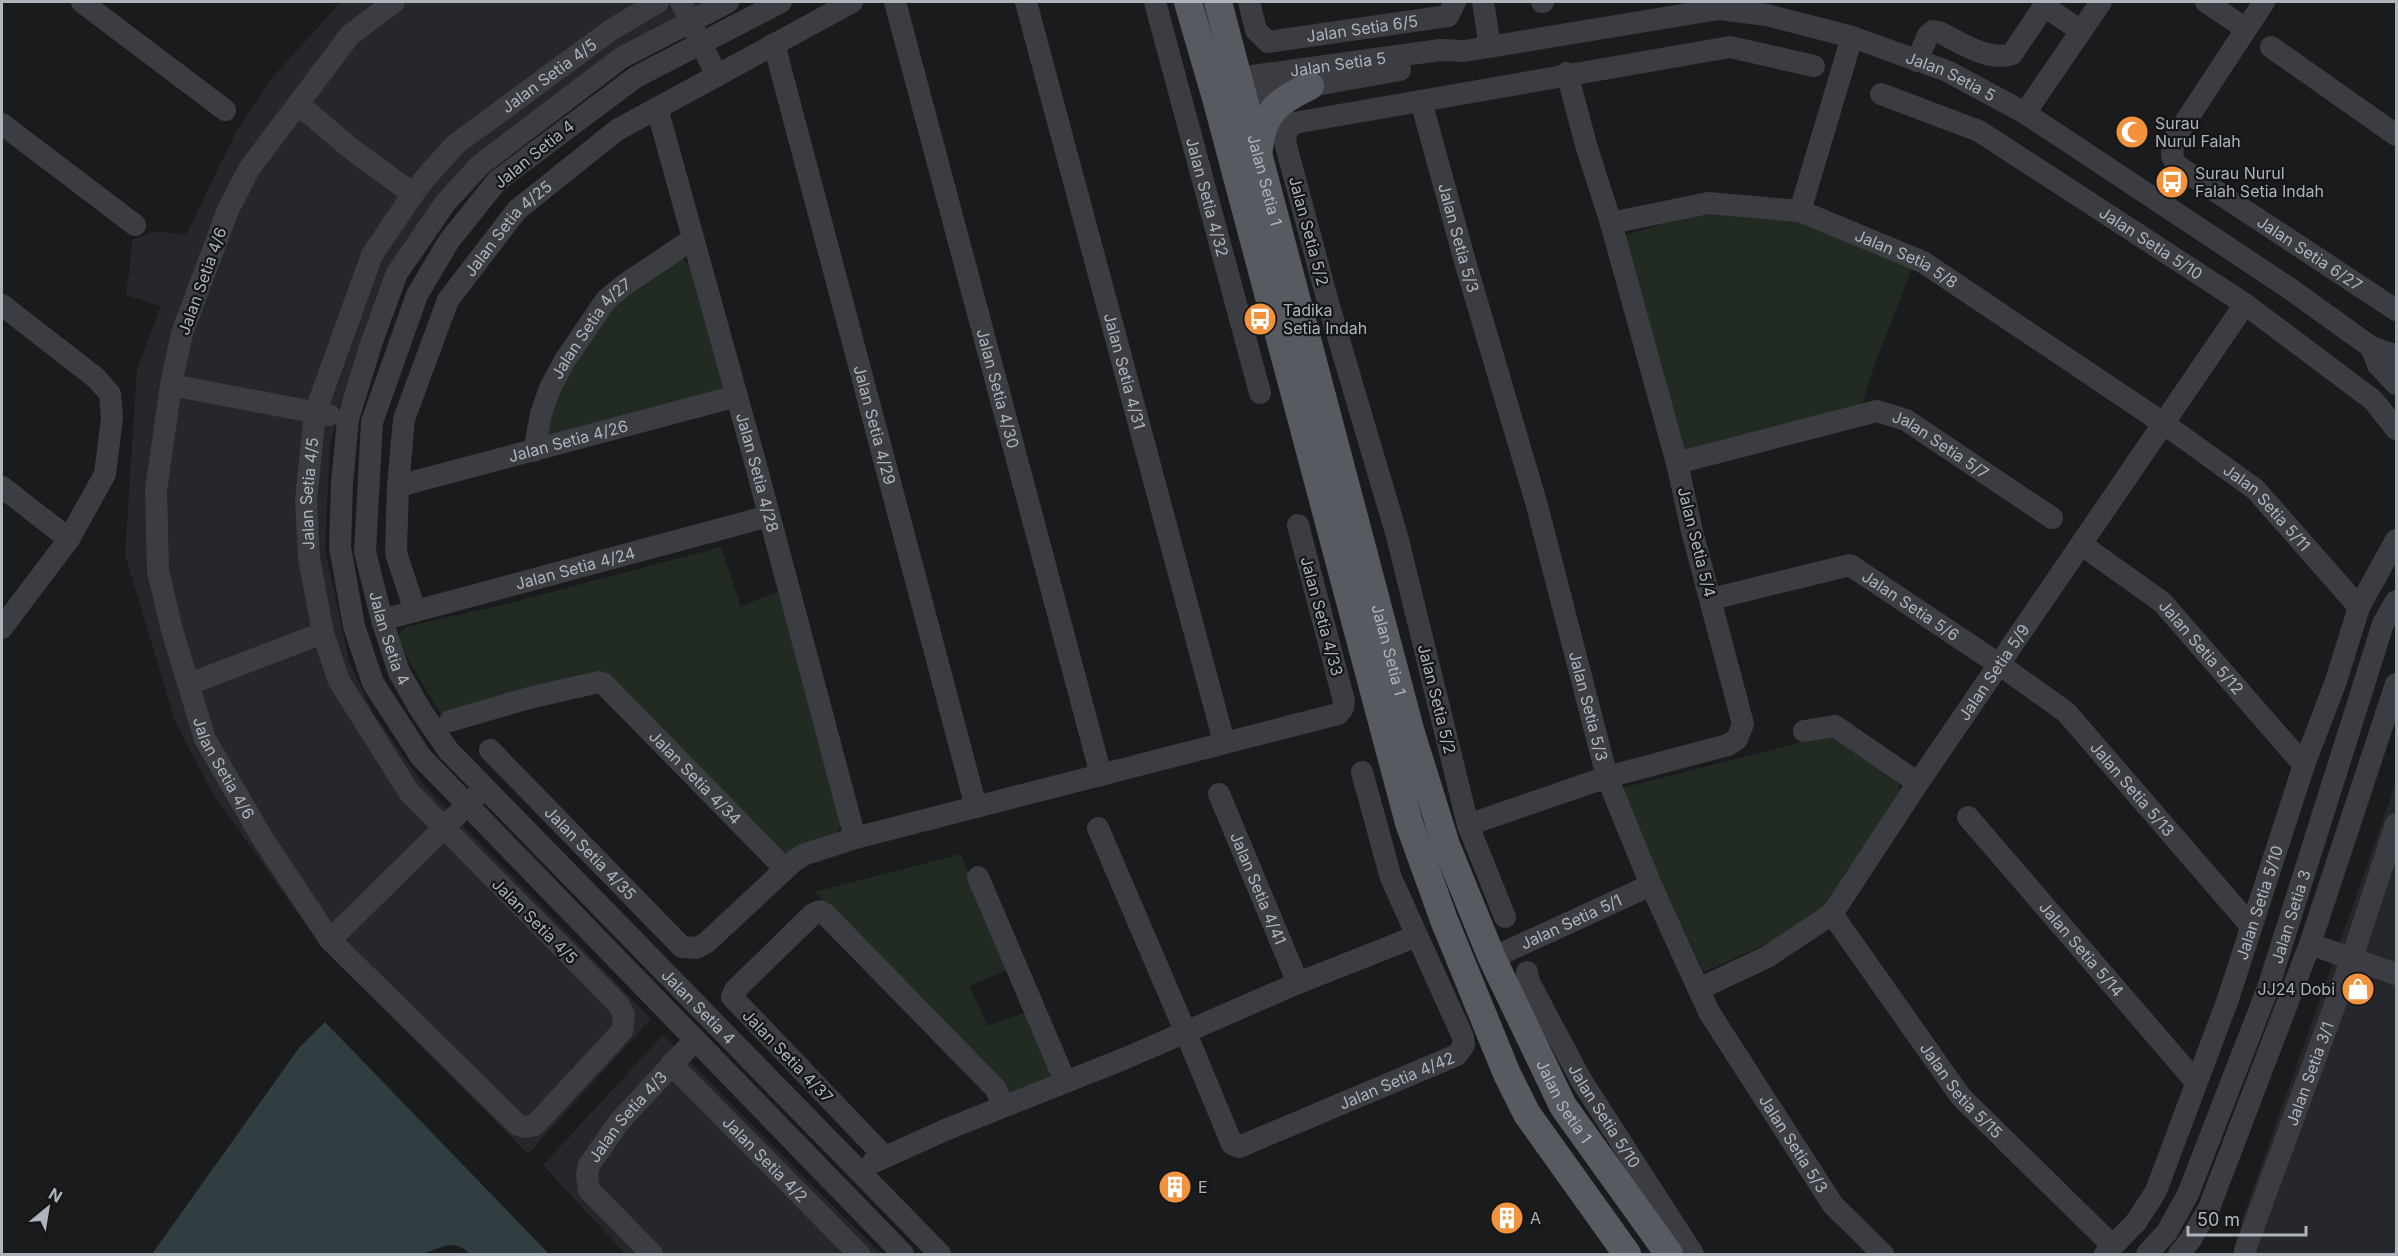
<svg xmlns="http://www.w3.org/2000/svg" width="2398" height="1256" font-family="Inter,sans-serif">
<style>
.built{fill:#26272a}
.green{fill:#222b22}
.water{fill:#303d41}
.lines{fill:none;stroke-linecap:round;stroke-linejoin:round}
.minor{stroke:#3b3d42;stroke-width:22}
.major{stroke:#575b61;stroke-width:28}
.labels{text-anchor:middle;stroke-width:4.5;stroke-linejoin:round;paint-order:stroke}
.street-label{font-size:16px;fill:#adb4bc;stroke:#151618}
.poi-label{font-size:16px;fill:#adb4bc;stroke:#151618;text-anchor:start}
</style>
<rect width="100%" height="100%" fill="#1a1b1d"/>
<path class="built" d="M 341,2 L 708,2 L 620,47 L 390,266 L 340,405 L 330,445 L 325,548 L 349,661 L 373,713 L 424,785 L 651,1019 L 528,1154 L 321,946 L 211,791 L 175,721 L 125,555 L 137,369 L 161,306 L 126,295 L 133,239 L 157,231 L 186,235 L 235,134 L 269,81 Z
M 2396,783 L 2396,1254 L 2253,1254 L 2241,1223 Z
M 663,1035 L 881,1254 L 625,1254 L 543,1165 Z"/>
<path class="green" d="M 1708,210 L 1797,219 L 1912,269 L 1877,358 L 1862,404 L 1683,452 L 1624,236 Z
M 679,257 L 693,267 L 726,389 L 547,441 L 546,422 L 569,366 L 616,303 Z
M 721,547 L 741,606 L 778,592 L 842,826 L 829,838 L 784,854 L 606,678 L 442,716 L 410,663 L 398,636 L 405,627 L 506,604 Z
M 1830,735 L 1899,781 L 1900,801 L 1822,912 L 1788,934 L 1704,972 L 1618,789 Z
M 961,854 L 1008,970 L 969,986 L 988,1026 L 1026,1012 L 1051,1067 L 1049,1077 L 1015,1093 L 1009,1091 L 815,892 Z"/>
<path class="water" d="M 325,1022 L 549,1254 L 470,1254 C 452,1238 443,1248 422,1254 L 152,1254 L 299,1048 Z"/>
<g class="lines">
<g class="minor">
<path d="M 82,2 L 225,110"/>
<path id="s1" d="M 394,2 L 350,35 L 249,169 L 228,210 L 182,333 L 171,385 L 156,490 L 158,571 L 172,630 L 205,739 L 261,836 L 330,940 L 518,1125 L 525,1127 L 535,1125 L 622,1031 L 624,1016 L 619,1005 L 409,792 L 339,681 L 323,633 L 309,558 L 306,500 L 315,413 L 372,255 L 413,194 L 427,176 L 456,144 L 611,30 L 658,2"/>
<path d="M 681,2 L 717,76"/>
<path d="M 728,2 L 621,58 L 480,165 L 446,202 L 397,273 L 371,344 L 348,419 L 342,483 L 340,547 L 354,626 L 373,683 L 421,757 L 903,1254"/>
<path id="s2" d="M 781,2 L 636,77 L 497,181 L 449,241 L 417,295 L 372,422 L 365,552 L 382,620 L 399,672 L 420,709 L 448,750 L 940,1254"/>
<path id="s3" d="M 895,2 L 1101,775"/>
<path id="s4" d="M 1026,2 L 1224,742"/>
<path id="s5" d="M 1155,2 L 1260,393"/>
<path id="s6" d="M 1249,2 L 1256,30 L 1268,42 L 1448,16 L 1455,2"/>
<path d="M 1483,2 L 1490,47"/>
<path d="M 1542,2 L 1543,2"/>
<path d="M 2206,2 L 2246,29"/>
<path id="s7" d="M 2264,2 L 2174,139 L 2172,155 L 2176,165 L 2396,310"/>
<path d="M 2044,6 L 2081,31"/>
<path id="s8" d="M 774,44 L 976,807"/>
<path d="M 2271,47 L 2396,135"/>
<path d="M 1917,61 L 1928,35 L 1933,31 L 1939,32 C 1960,42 1988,62 2012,54 L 2047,2"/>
<path id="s9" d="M 1223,80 L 1440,50 L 1464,51 L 1719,9 L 1767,15 L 1852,37 L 1947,71 L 2025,113 L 2289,288 L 2371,347 L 2394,355 L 2396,358"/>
<path id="s10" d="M 1881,94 L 1979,131 L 2245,304 L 2373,400 L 2396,429"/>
<path d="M 1228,96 L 1310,86 L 1400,70"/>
<path id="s11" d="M 1421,101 L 1466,265 L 1536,502 L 1607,777 L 1651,885 L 1709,1012 L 1833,1205 L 1883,1254"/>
<path d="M 298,104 L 354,151 L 413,194"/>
<path id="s12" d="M 657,108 L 754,458 L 855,838"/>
<path d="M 2025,113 L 2101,2"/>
<path d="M 2,124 L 135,225"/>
<path d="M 1800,211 L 1852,37"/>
<path id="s13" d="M 1611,223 L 1708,203 L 1800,211 L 1923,262 L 2163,423 L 2255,489 L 2359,607"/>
<path d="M 2,305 L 96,378 L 110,394 L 112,418 L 105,474 L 69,539 L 2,628"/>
<path d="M 2371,347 L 2378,365 L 2396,384"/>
<path d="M 171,385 L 329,415"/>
<path id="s14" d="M 534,451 L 541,414 L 550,388 L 565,360 L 606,300 L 624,285 L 693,239"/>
<path id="s15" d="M 1677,463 L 1877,411 L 1906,420 L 2052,518"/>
<path id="s16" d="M 398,486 L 737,396"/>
<path d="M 2,487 L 69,539"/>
<path id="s17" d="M 2082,545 L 2162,602 L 2304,765"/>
<path id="s18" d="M 1711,599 L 1850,565 L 2000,665 L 2066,712 L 2251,926"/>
<path id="s19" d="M 415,611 L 396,553 L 398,486 L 404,419 L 448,300 L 517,210 L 617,130 L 852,2"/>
<path id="s20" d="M 382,620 L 769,516"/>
<path d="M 189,684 L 323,633"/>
<path id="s21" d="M 450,721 L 529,698 L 599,682 L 604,684 L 785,869"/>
<path d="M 1804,731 L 1835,726 L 1918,783"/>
<path id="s22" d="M 490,750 L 682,947 L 696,948 L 706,943 L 794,861 L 803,855 L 855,838 L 1338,714 L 1343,708 L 1344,701 L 1298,525"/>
<path id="s23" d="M 1219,794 L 1298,983"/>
<path id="s24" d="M 1968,817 L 2196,1082"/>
<path d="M 1468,825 L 1607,777 L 1728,745 L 1737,739 L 1743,724 L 1692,531 L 1677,463 L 1611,223 L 1586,145 L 1567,73"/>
<path id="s25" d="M 1098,828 L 1186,1033 L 1232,1144 L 1239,1147 L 1457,1055 L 1464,1045 L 1463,1037 L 1391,878 L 1362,772"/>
<path d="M 978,877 L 1065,1081"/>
<path id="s26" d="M 1832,914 L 1961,1097 L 2113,1246"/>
<path d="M 1505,917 L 1468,825 L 1397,536 L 1329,306 L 1285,142 L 1287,130 L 1294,123 L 1730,47 L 1814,66"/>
<path d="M 330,940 L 477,795"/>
<path d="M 2310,944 L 2396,974"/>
<path id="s27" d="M 1492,958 L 1651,885"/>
<path id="s28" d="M 1527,972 L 1529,982 L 1581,1080 L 1693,1254"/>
<path id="s29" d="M 1699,989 L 1767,957 L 1832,914 L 1918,783 L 2245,304"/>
<path id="s30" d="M 671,1064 L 859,1254"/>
<path d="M 885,1157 L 732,997 L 735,990 L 813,914 L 820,911 L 825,914 L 995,1088 L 1004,1106"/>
<path d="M 872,1163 L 945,1130 L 1126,1058 L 1298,983 L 1417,936"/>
<path id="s31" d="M 652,1254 L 589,1190 L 587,1175 L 589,1165 L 619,1122 L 695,1040"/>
<path id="s32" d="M 2105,1254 L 2136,1222 L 2156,1191 L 2228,999 L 2304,765 L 2336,681 L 2359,607 L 2396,540"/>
<path id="s33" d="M 2147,1254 L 2167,1232 L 2188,1194 L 2268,988 L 2383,624 L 2396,601"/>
<path d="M 2179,1254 L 2191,1239 L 2209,1208 L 2310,944 L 2396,684"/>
<path id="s34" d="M 2246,1254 L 2245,1250 L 2352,958 L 2396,824"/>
</g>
<g class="major">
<path d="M 1188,2 L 1216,98 L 1409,823 L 1444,920 L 1507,1074 L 1527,1114 L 1627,1254"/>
<path id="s35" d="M 1218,2 L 1411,733 L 1446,845 L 1492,958 L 1563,1106 L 1669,1254"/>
<path d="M 1259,149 C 1262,112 1279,101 1310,86"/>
</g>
</g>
<defs>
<g id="mosque-disc" transform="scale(1.725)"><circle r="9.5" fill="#f2923d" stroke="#151618"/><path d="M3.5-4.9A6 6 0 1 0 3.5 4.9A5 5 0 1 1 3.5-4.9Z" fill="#fff"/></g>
<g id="bus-disc" transform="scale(1.725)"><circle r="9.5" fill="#f2923d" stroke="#151618"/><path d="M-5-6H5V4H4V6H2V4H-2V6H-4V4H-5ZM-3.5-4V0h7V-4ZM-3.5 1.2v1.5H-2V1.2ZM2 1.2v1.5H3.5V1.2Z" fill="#fff"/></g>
<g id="shop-disc" transform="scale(1.725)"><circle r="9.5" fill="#f2923d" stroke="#151618"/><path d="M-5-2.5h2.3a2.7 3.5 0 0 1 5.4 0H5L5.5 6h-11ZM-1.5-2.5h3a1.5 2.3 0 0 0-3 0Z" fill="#fff"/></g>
<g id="building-disc" transform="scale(1.725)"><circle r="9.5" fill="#f2923d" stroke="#151618"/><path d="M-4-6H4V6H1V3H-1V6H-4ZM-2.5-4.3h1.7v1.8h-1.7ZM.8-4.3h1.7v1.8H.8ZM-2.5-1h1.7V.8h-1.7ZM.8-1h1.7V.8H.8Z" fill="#fff"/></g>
</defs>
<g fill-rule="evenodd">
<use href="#mosque-disc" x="2132" y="132"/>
<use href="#bus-disc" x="2172" y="182"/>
<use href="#bus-disc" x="1260" y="319"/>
<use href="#shop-disc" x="2358" y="989"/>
<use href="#building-disc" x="1175" y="1187"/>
<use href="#building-disc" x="1507" y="1218"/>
</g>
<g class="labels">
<g class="street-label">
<text dy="6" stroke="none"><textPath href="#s6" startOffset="141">Jalan Setia 6/5</textPath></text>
<text dy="6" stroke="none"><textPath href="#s9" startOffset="116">Jalan Setia 5</textPath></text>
<text dy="6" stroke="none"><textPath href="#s1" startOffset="2614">Jalan Setia 4/5</textPath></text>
<text dy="6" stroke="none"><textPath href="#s9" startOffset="744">Jalan Setia 5</textPath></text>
<text transform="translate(534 154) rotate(-39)" y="6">Jalan Setia 4</text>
<text dy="6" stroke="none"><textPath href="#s35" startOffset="184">Jalan Setia 1</textPath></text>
<text dy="6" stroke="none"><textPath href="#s5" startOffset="202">Jalan Setia 4/32</textPath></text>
<text dy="6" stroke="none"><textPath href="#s19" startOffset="416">Jalan Setia 4/25</textPath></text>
<text transform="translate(1309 231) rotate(75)" y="6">Jalan Setia 5/2</text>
<text dy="6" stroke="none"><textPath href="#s11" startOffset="142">Jalan Setia 5/3</textPath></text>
<text dy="6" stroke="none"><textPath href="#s10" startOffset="310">Jalan Setia 5/10</textPath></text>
<text dy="6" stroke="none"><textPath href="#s7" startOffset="351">Jalan Setia 6/27</textPath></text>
<text dy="6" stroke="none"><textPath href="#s13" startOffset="308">Jalan Setia 5/8</textPath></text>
<text transform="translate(202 281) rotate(-70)" y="6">Jalan Setia 4/6</text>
<text dy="6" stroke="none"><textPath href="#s14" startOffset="138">Jalan Setia 4/27</textPath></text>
<text dy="6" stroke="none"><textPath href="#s4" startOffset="382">Jalan Setia 4/31</textPath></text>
<text dy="6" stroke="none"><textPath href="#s3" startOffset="400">Jalan Setia 4/30</textPath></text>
<text dy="6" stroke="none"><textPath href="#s8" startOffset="394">Jalan Setia 4/29</textPath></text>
<text dy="6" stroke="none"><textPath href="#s16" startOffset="176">Jalan Setia 4/26</textPath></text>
<text dy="6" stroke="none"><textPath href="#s15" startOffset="279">Jalan Setia 5/7</textPath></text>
<text dy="6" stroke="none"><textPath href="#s12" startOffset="378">Jalan Setia 4/28</textPath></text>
<text dy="6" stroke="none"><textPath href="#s1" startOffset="2110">Jalan Setia 4/5</textPath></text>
<text dy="6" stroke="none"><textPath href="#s13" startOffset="748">Jalan Setia 5/11</textPath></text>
<text transform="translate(1697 542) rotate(76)" y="6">Jalan Setia 5/4</text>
<text dy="6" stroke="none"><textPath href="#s20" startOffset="200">Jalan Setia 4/24</textPath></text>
<text dy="6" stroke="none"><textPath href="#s18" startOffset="216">Jalan Setia 5/6</textPath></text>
<text transform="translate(1322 616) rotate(75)" y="6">Jalan Setia 4/33</text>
<text dy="6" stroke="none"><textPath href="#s2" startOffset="831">Jalan Setia 4</textPath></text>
<text dy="6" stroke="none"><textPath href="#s17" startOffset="158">Jalan Setia 5/12</textPath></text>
<text dy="6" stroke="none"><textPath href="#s35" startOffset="670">Jalan Setia 1</textPath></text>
<text dy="6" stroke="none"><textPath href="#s29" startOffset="444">Jalan Setia 5/9</textPath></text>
<text transform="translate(1437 699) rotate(76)" y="6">Jalan Setia 5/2</text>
<text dy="6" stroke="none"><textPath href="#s11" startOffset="628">Jalan Setia 5/3</textPath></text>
<text dy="6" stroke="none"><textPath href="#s1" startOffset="849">Jalan Setia 4/6</textPath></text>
<text dy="6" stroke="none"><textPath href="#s21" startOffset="290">Jalan Setia 4/34</textPath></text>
<text dy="6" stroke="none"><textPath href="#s18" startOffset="506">Jalan Setia 5/13</textPath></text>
<text dy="6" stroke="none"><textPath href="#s22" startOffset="144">Jalan Setia 4/35</textPath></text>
<text dy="6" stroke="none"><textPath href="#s23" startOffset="102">Jalan Setia 4/41</textPath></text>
<text dy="6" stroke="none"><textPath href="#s32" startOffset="388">Jalan Setia 5/10</textPath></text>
<text dy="6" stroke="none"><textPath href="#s33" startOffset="369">Jalan Setia 3</textPath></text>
<text transform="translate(535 921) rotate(45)" y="6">Jalan Setia 4/5</text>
<text dy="6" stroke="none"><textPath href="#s27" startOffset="87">Jalan Setia 5/1</textPath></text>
<text dy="6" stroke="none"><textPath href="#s24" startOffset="174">Jalan Setia 5/14</textPath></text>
<text dy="6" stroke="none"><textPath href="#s2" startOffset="1317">Jalan Setia 4</textPath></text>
<text transform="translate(788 1056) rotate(46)" y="6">Jalan Setia 4/37</text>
<text dy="6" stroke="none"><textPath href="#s34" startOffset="192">Jalan Setia 3/1</textPath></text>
<text dy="6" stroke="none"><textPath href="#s25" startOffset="522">Jalan Setia 4/42</textPath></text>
<text dy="6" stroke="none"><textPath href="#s26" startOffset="219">Jalan Setia 5/15</textPath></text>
<text dy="6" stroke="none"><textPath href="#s35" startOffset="1156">Jalan Setia 1</textPath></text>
<text dy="6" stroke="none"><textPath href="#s28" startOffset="164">Jalan Setia 5/10</textPath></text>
<text dy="6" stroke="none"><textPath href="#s31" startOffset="177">Jalan Setia 4/3</textPath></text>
<text dy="6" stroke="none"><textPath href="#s11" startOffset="1114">Jalan Setia 5/3</textPath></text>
<text dy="6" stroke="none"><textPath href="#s30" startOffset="134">Jalan Setia 4/2</textPath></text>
</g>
<g class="poi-label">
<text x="2155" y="129">Surau<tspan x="2155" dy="18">Nurul Falah</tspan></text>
<text x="2195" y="179">Surau Nurul<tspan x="2195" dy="18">Falah Setia Indah</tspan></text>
<text x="1283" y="316">Tadika<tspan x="1283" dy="18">Setia Indah</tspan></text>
<text x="2335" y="995" text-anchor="end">JJ24 Dobi</text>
<text x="1198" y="1193">E</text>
<text x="1530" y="1224">A</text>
</g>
</g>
<rect width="2398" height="1256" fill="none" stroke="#adb4bc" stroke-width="6"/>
<g transform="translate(48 1208) rotate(30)" stroke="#151618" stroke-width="4.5" paint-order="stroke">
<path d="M0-4.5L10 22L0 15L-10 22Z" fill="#adb4bc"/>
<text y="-9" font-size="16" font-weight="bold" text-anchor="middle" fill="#adb4bc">N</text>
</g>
<path d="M2188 1226v9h118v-9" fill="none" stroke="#adb4bc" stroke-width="3"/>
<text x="2197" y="1226" font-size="18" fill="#adb4bc" stroke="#151618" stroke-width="4.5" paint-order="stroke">50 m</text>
</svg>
